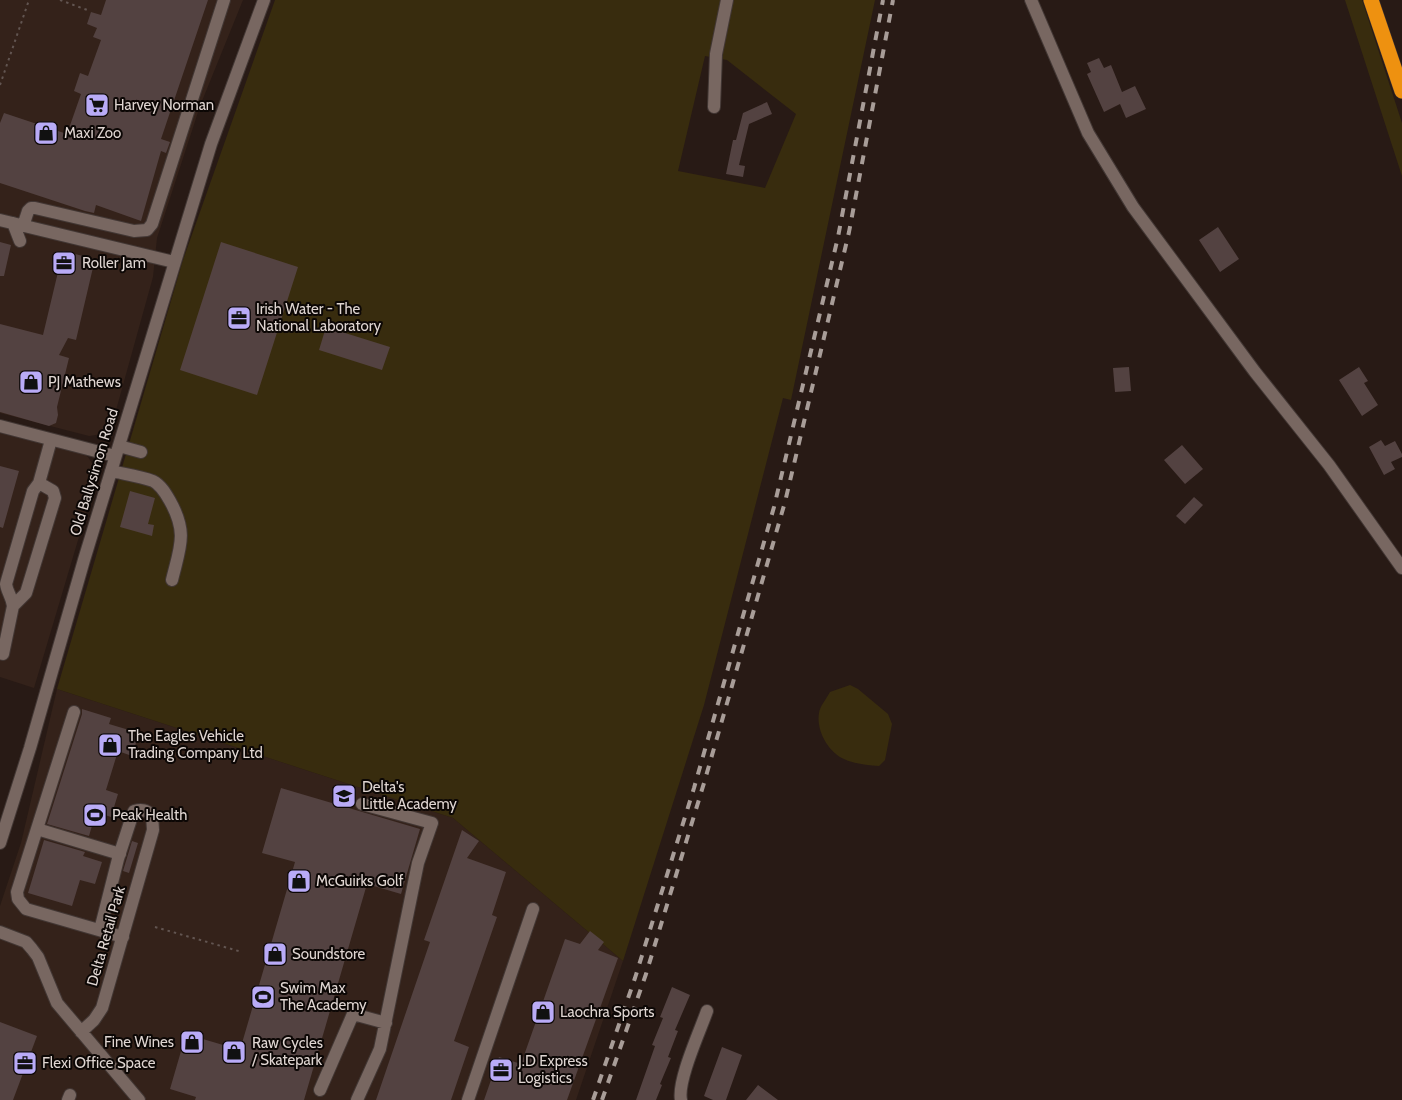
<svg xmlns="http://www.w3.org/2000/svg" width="1402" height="1100" font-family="Cabin,sans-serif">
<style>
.built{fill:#34221a}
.green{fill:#382c0e;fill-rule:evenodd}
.building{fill:#534241}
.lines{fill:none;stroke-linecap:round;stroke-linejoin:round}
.minor-casing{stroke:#423734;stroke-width:14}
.highway-casing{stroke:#423734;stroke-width:16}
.path{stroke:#625551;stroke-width:2;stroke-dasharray:2.5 4;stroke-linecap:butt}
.minor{stroke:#786761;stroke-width:12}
.highway{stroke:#ee9110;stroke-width:15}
.rail{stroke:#a89d98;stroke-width:4;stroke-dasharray:9 9;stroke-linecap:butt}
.labels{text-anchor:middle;stroke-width:4;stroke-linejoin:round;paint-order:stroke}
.poi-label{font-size:15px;fill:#dfd5d1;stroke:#0c0705;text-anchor:start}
.street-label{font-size:15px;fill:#dfd5d1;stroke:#0c0705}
</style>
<rect width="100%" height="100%" fill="#281a15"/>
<path class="built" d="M 0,0 L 243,0 L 200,106 L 157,238 L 153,277 L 113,421 L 108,429 L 102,434 L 89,436 L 0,413 Z
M 0,433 L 82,453 L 88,457 L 98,473 L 34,688 L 0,677 Z
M 57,689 L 453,818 L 623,961 L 576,1100 L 0,1100 L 0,906 L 21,843 Z"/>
<path class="green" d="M 275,0 L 875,0 L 791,400 L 783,398 L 704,705 L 623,961 L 453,818 L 57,689 L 183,260 ZM 705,56 L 727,60 L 796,114 L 765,188 L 678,171 Z
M 1345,0 L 1362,0 L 1402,123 L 1402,176 Z
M 850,685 L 858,689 L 888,714 L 892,724 L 885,760 L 879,766 C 868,765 854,764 844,759 C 828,752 816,730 819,713 C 820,706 827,698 830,692 Z"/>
<path class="building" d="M 106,0 L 208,0 L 161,139 L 170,142 L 166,153 L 161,151 L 141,221 L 96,205 L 94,213 L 85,211 L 0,183 L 0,123 L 4,113 L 67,134 L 81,94 L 74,91 L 80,73 L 88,76 L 101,40 L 93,37 L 97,28 L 87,24 L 91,12 L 101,15 Z
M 1099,58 L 1104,68 L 1111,65 L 1122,92 L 1135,86 L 1146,109 L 1126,118 L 1120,104 L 1104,112 L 1087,74 L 1091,72 L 1087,63 Z
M 767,102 L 772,114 L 749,124 L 739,165 L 745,166 L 743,177 L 726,174 L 733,140 L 736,140 L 743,113 Z
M 1218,227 L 1239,259 L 1220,272 L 1199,240 Z
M 0,242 L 11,245 L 4,276 L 0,276 Z
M 221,242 L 298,267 L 257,395 L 180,370 Z
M 63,251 L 95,259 L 76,340 L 68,338 L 59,355 L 69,358 L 57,407 L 58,415 L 56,423 L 49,426 L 0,412 L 0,324 L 43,335 Z
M 326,327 L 390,347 L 382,370 L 319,350 Z
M 1129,367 L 1131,391 L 1115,392 L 1113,368 Z
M 1359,367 L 1368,381 L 1364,383 L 1378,405 L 1362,416 L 1339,380 Z
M 1381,440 L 1385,446 L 1395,441 L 1402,454 L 1402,457 L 1391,462 L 1395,469 L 1384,475 L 1369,447 Z
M 1182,445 L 1203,469 L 1185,484 L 1164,460 Z
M 0,466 L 19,471 L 3,528 L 0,527 Z
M 130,491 L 155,498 L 148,524 L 154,525 L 152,536 L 120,527 Z
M 1194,497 L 1203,505 L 1185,524 L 1176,516 Z
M 82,709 L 111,718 L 109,724 L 139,733 L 132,756 L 118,751 L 106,790 L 118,794 L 111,817 L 96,812 L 89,836 L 47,824 L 82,714 Z
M 281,788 L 420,829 L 401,894 L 367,884 L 304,1100 L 195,1100 L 196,1097 L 170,1089 L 186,1034 L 240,1050 L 295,862 L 262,853 Z
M 462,830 L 479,841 L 467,858 L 506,872 L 492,915 L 497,917 L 454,1041 L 469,1047 L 451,1100 L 376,1100 L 430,942 L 424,940 Z
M 44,840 L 85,852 L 83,856 L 102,862 L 95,884 L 80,880 L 72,906 L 28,893 Z
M 132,841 L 138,843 L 129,873 L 123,871 Z
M 590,931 L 604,942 L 598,950 L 618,958 L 567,1100 L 484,1100 L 499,1057 L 521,1064 L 565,939 L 580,944 Z
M 672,987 L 690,995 L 675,1030 L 678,1031 L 668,1057 L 671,1058 L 660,1084 L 662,1085 L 656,1100 L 636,1100 L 655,1046 L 652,1045 L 663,1018 L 660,1017 Z
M 0,1022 L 37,1036 L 13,1100 L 0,1100 Z
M 722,1047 L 742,1055 L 726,1100 L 713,1100 L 704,1096 Z
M 758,1085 L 778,1100 L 746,1100 Z"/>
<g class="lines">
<g class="minor-casing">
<path id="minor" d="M 1031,0 L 1088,133 L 1133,207 L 1255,372 L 1329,465 L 1402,568
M 714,107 L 716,54 L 727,0
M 0,220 L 174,262
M 13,223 L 20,241
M 23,226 L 28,211 L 31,208 L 35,208 L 134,231 L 147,230 L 152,224 L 224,0
M 0,426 L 115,456
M 119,446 L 141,452
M 111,471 C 124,474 140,476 153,481 C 161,485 166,494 170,501 C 188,533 180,547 172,580
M 13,606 L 26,593 L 55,498 L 53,491 L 39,483
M 3,654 L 13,606 C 12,597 7,592 6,584 L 33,491 L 39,483 L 51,440
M 74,712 L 17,892 L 18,899 L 26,909 L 123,937
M 37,829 L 120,854
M 0,843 L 30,748 L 84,560 L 211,144 L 264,0
M 0,932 L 26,942 L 32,949 L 38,957 L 57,1003 L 139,1100
M 81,1032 L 94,1020 L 102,1008 L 153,830 L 152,815 C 146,810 142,809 134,811 L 132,816 L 118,859 L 100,930
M 320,1090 L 353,1014 L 386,1023
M 68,1100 L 70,1095
M 357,1100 L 380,1049 L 418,863 L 432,823 L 362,804
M 468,1100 L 533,909
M 681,1100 C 677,1081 700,1031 707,1011"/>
</g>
<g class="highway-casing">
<path id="highway" d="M 1371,0 L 1402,91"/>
</g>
<path class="path" d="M 60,0 L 90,11
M 0,85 L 29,0
M 155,927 L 242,952"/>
<use href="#minor" class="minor"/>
<use href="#highway" class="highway"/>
<path class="rail" d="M 593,1100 L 635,978 L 694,788 L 774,507 L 838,237 L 883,0
M 602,1100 L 646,974 L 704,783 L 785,502 L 849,232 L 893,0"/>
</g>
<defs>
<g id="supermarket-square" transform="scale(1.25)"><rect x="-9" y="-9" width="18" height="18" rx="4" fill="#b9abf7" stroke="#0c0705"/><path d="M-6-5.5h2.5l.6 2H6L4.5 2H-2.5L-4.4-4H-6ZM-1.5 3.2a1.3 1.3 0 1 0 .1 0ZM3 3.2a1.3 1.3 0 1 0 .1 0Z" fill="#111"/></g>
<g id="shop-square" transform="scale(1.25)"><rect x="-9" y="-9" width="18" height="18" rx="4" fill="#b9abf7" stroke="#0c0705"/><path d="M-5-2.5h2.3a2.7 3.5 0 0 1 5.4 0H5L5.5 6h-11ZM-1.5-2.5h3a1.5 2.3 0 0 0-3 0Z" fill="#111"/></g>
<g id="office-square" transform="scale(1.25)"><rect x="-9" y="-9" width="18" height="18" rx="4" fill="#b9abf7" stroke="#0c0705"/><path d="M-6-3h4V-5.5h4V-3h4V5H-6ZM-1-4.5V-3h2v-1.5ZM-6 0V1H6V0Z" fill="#111"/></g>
<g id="school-square" transform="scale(1.25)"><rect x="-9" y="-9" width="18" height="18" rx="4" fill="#b9abf7" stroke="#0c0705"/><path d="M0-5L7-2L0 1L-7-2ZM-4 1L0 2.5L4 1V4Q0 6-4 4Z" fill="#111"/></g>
<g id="stadium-square" transform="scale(1.25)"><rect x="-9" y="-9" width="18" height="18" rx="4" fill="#b9abf7" stroke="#0c0705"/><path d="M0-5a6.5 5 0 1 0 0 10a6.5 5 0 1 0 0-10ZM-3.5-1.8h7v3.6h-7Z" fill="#111"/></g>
</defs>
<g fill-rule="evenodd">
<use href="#supermarket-square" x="97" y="105"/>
<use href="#shop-square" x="46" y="133"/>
<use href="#office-square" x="64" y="263"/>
<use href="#office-square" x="239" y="318"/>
<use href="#shop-square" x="31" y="382"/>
<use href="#shop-square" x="110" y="745"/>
<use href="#school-square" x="344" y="796"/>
<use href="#stadium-square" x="95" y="815"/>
<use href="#shop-square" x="299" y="881"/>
<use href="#shop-square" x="275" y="954"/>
<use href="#stadium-square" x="263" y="997"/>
<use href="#shop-square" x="543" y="1012"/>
<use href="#shop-square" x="192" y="1042"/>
<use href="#shop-square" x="234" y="1052"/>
<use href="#office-square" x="25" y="1063"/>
<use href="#office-square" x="501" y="1070"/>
</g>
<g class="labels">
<g class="poi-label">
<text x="114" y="110">Harvey Norman</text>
<text x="64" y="138">Maxi Zoo</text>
<text x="82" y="268">Roller Jam</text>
<text x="256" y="314">Irish Water - The<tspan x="256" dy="17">National Laboratory</tspan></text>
<text x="48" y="387">PJ Mathews</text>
<text x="128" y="741">The Eagles Vehicle<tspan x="128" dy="17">Trading Company Ltd</tspan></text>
<text x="362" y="792">Delta's<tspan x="362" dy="17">Little Academy</tspan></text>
<text x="112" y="820">Peak Health</text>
<text x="316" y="886">McGuirks Golf</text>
<text x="292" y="959">Soundstore</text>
<text x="280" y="993">Swim Max<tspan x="280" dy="17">The Academy</tspan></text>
<text x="560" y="1017">Laochra Sports</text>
<text x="174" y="1047" text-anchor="end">Fine Wines</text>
<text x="252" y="1048">Raw Cycles<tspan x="252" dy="17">/ Skatepark</tspan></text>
<text x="518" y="1066">J.D Express<tspan x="518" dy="17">Logistics</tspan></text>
<text x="42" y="1068">Flexi Office Space</text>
</g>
<g class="street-label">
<text transform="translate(94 472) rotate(-73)" y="5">Old Ballysimon Road</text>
<text transform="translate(106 936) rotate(-74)" y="5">Delta Retail Park</text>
</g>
</g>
</svg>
